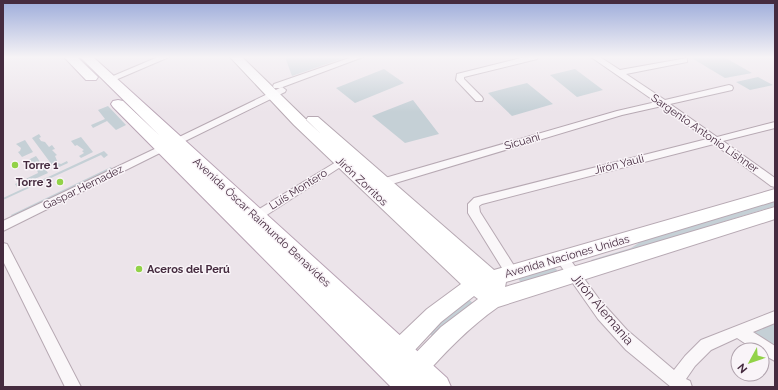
<svg xmlns="http://www.w3.org/2000/svg" width="778" height="390" font-family="Raleway,sans-serif">
<style>
.green{fill:#c5d0d6}
.lines{fill:none;stroke-linecap:round;stroke-linejoin:round}
.street-casing{stroke:#b7a9b3;stroke-width:2}
.secondary-casing{stroke:#b7a9b3;stroke-width:2}
.primary-casing{stroke:#b8a3b4;stroke-width:2}
.street{fill:#faf7f9;fill-rule:evenodd}
.secondary{fill:#fff;fill-rule:evenodd}
.primary{fill:#fff;fill-rule:evenodd}
.poi-dot{fill:#92d248;stroke:#f9f4f8;stroke-width:1.5}
.labels{text-anchor:middle;stroke-width:3;stroke-linejoin:round;paint-order:stroke}
.street-label{font-size:11px;fill:#452b3f;stroke:#f9f4f8}
.poi-label{font-size:11px;font-weight:bold;fill:#452b3f;stroke:#f9f4f8;text-anchor:start}
.near-street-label{font-size:13px;fill:#452b3f;stroke:#f9f4f8}
</style>
<rect width="100%" height="100%" fill="#ece4ea"/>
<path class="green" d="M 285,57 L 347,57 L 292,76 Z
M 690,57 L 724,57 L 752,73 L 725,78 Z
M 384,69 L 404,83 L 355,103 L 336,88 Z
M 575,69 L 603,90 L 577,97 L 550,75 Z
M 758,77 L 773,85 L 750,90 L 736,82 Z
M 527,83 L 553,104 L 512,116 L 488,93 Z
M 413,100 L 439,134 L 405,143 L 372,116 Z
M 108,106 L 126,125 L 116,130 L 107,121 L 93,128 L 91,125 L 105,119 L 98,110 Z
M 39,134 L 41,137 L 39,138 L 41,141 L 45,142 L 49,147 L 52,145 L 55,149 L 52,150 L 57,155 L 55,156 L 58,163 L 61,164 L 67,161 L 68,163 L 55,169 L 32,138 Z
M 81,137 L 93,152 L 81,158 L 79,156 L 84,153 L 82,151 L 84,150 L 77,145 L 75,146 L 71,141 Z
M 25,140 L 33,152 L 22,157 L 18,152 L 20,151 L 21,148 L 16,144 Z
M 104,151 L 108,155 L 104,158 L 101,155 L 3,200 L 3,198 Z
M 36,156 L 48,173 L 17,187 L 15,184 L 38,173 L 36,167 L 34,168 L 31,164 L 29,165 L 26,161 Z
M 111,167 L 112,169 L 12,217 L 11,215 Z
M 775,199 L 775,206 L 592,262 L 591,260 L 631,248 L 645,239 Z
M 554,267 L 557,270 L 557,273 L 522,284 L 517,277 Z
M 467,298 L 474,304 L 434,338 L 429,333 Z
M 775,318 L 775,352 L 739,331 Z"/>
<g class="lines">
<g class="street-casing">
<path id="street" d="M 158,57 L 169,57 L 113,81 L 110,81 L 106,79 Z
M 352,57 L 363,57 L 280,88 L 274,88 L 273,86 L 274,84 Z
M 525,57 L 538,57 L 537,59 L 464,77 L 464,79 L 482,97 L 483,99 L 482,101 L 476,101 L 456,80 L 457,74 Z
M 591,57 L 600,57 L 620,70 L 687,58 L 687,62 L 626,74 L 665,100 L 729,85 L 732,86 L 733,88 L 732,90 L 670,104 L 717,137 L 775,122 L 775,128 L 723,141 L 775,178 L 775,187 L 771,186 L 714,144 L 482,204 L 479,206 L 480,212 L 518,272 L 517,276 L 512,278 L 507,276 L 468,213 L 468,204 L 474,198 L 707,139 L 662,106 L 622,115 L 382,187 L 378,186 L 377,183 L 378,180 L 617,111 L 656,102 Z
M 282,87 L 286,90 L 285,92 L 179,144 L 173,144 L 171,142 L 173,140 Z
M 163,145 L 166,146 L 168,148 L 166,150 L 3,231 L 3,221 Z
M 341,159 L 345,160 L 346,162 L 345,164 L 259,220 L 255,221 L 251,220 L 249,217 L 251,214 Z
M 3,243 L 7,244 L 81,387 L 65,387 L 3,261 Z
M 562,253 L 566,254 L 599,299 L 627,330 L 674,370 L 685,356 L 701,340 L 775,311 L 775,323 L 753,332 L 775,346 L 775,361 L 762,354 L 762,350 L 755,350 L 737,338 L 711,350 L 695,366 L 686,379 L 690,381 L 692,387 L 671,387 L 626,350 L 598,319 L 558,262 L 556,258 L 558,254 Z"/>
</g>
<g class="secondary-casing">
<path id="secondary" d="M 230,57 L 242,57 L 321,134 L 306,120 L 308,117 L 318,117 L 494,270 L 775,189 L 775,201 L 506,282 L 505,287 L 775,207 L 775,219 L 498,307 C 468,328 443,354 419,382 L 411,385 L 403,382 L 400,374 L 403,366 L 441,327 L 478,299 L 474,296 L 441,322 L 400,366 L 392,369 L 384,366 L 381,358 L 384,350 L 427,309 L 461,284 L 294,125 Z"/>
</g>
<g class="primary-casing">
<path id="primary" d="M 64,57 L 77,57 L 98,77 L 96,80 L 86,80 Z
M 80,57 L 93,57 L 447,378 L 451,387 L 391,387 L 113,107 L 111,104 L 113,101 L 118,100 L 123,101 L 160,136 Z"/>
</g>
<use href="#street" class="street"/>
<use href="#secondary" class="secondary"/>
<use href="#primary" class="primary"/>
</g>
<linearGradient id="sky" x2="0" y2="1"><stop stop-color="#9dacda"/><stop offset="0.51" stop-color="#f6f3f6"/><stop offset="1" stop-color="#f6f3f6" stop-opacity="0"/></linearGradient>
<rect width="778" height="112" fill="url(#sky)"/>
<g class="poi-dot">
<circle cx="15" cy="165" r="4"/>
<circle cx="60" cy="182" r="4"/>
<circle cx="139" cy="269" r="4"/>
</g>
<g class="labels">
<g class="street-label">
<text transform="translate(705 133) rotate(35)" y="4">Sargento Antonio Lishner</text>
<text transform="translate(522 141) rotate(-16)" y="4">Sicuani</text>
<text transform="translate(619 164) rotate(-14)" y="4">Jirón Yauli</text>
<text transform="translate(362 181) rotate(43)" y="4">Jirón Zorritos</text>
<text transform="translate(83 187) rotate(-26)" y="4">Gaspar Hernadez</text>
<text transform="translate(298 189) rotate(-32)" y="4">Luís Montero</text>
<text transform="translate(262 222) rotate(43)" y="4">Avenida Óscar Raimundo Benavides</text>
<text transform="translate(567 256) rotate(-16)" y="4">Avenida Naciones Unidas</text>
</g>
<g class="poi-label">
<text x="23" y="169">Torre 1</text>
<text x="52" y="186" text-anchor="end">Torre 3</text>
<text x="147" y="273">Aceros del Perú</text>
</g>
<g class="near-street-label">
<text transform="translate(603 309) rotate(50)" y="5">Jirón Alemania</text>
</g>
</g>
<rect width="778" height="390" fill="none" stroke="#452b3f" stroke-width="8"/>
<g transform="translate(750 362) rotate(230)"><circle r="19" fill="#f9f4f8" stroke="#b1a4ae"/>
<path d="M0-3L7 15L0 10L-7 15Z" fill="#92d248"/>
<text y="-6" font-size="11" font-weight="bold" text-anchor="middle" fill="#452b3f">N</text>
</g>
</svg>
